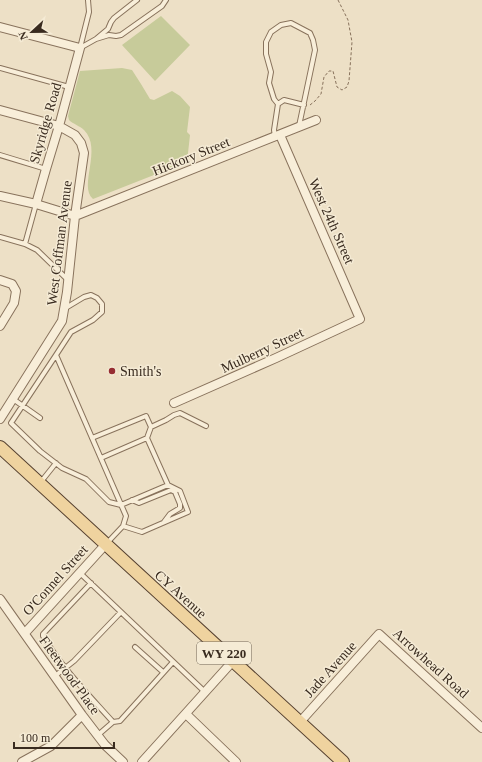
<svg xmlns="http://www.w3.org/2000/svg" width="482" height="762" font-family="'Times New Roman',serif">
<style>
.green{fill:#c7cb9a}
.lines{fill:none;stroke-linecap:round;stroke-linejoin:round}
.service-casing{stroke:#88725c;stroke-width:6}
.minor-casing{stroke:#88725c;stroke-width:10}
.primary-casing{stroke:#564130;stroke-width:14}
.path{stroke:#88725c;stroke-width:1;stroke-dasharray:3 2;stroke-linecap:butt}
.service{stroke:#f8eed9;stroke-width:4}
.minor{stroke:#f8eed9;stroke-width:8}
.primary{stroke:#efd39f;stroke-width:12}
.poi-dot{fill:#962d32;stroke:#f5ebd5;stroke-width:1.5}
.labels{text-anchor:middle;stroke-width:3;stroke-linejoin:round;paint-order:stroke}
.shield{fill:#f5ebd5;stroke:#716556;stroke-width:1}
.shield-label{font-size:13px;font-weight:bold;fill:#392b1f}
.street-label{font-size:14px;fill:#392b1f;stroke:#f5ebd5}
.poi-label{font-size:14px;fill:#392b1f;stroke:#f5ebd5;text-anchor:start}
</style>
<rect width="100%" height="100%" fill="#ede0c6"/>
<path class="green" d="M 161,16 L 190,45 L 155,81 L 122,45 Z
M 122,68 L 132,70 L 141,84 L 150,99 L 154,100 L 172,91 L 180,96 L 190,107 L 187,132 L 190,135 L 187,162 L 93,199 C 78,186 103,149 84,130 C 80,126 73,124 69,120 L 68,116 L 80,71 Z"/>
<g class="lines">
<g class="service-casing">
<path id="service" d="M 96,39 L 109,35 L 116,36 L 121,35 L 162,6 L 166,0
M 80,48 L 96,39 L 108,29 L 111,22 L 114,18 L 137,0
M 80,48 L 89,12 L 88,0
M 0,68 L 69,87
M 278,104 L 284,100 L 304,105
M 275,137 L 274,130 L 278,104 L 274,99 L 269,83 L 271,72 L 266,54 L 266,42 L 271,32 L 281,25 L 291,23 L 310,33 L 313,40 L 315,50 L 299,126
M 0,155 L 46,169
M 0,237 L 25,244 L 37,250 L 68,280
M 25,244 L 36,204
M 64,309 L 84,297 L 91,295 L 97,298 L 102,304 L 102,312 L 93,320 L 71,332 L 56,355 L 126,516 L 123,526 L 107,543
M 56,355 L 11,423 L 40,451 L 62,468 L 86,479 L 109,502 L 121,505 L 168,485 L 147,438 L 151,427 L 146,416 L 92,438
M 13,399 L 40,418
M 151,427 L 166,420 L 174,415 L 180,413 L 206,426
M 101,458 L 147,438
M 40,483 L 56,463
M 132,500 L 139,503 L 171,490 L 175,492 L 180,504 L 180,508 L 170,514 L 164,522
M 123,526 L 142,532 L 188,512 L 180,491 L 168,485
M 80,573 L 205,692
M 91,583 L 43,634 L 43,636 C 62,668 88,694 113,722 L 120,721 L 173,662
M 135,647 L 163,672
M 55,676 L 74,661 L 121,612
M 98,735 L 113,722"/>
</g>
<g class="minor-casing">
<path id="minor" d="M 0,27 L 80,48 L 59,126 L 46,169 L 36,204
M 0,110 L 59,126 L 75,135 L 81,143 L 84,153 L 75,216 L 67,292 L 62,321 L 0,419
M 0,196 L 36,204 L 75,216 L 316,120
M 0,280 L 12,284 L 16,291 L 14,303 L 0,326
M 174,403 L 276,358 L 360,319 L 280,135
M 0,599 L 82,715 L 105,745 L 123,762
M 25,633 L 105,545
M 186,714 L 236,762
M 300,722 L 379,634 L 482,728
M 22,762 L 51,746 L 82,715
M 142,762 L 233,661"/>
</g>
<g class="primary-casing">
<path id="primary" d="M 0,447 C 114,553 229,657 343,762"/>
</g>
<path class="path" d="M 310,105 L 315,101 L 321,94 L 324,77 L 329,71 L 333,71 L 337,87 L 342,90 L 347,87 L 349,81 L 352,42 L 348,20 L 338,0"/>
<use href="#service" class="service"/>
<use href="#minor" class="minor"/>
<use href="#primary" class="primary"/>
</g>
<circle class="poi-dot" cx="112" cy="371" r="4"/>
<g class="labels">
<rect class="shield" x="197" y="642" width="54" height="22" rx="3"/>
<g class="shield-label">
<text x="224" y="658">WY 220</text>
</g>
<g class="street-label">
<text transform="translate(45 123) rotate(-74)" y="5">Skyridge Road</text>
<text transform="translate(191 156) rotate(-22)" y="5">Hickory Street</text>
<text transform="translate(332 221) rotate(66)" y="5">West 24th Street</text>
<text transform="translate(59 243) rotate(-83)" y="5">West Coffman Avenue</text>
<text transform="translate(262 350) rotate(-25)" y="5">Mulberry Street</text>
<text transform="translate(55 580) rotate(-48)" y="5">O'Connel Street</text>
<text transform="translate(181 594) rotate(42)" y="5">CY Avenue</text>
<text transform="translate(431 663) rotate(42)" y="5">Arrowhead Road</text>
<text transform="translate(330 669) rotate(-48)" y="5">Jade Avenue</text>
<text transform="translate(70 675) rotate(54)" y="5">Fleetwood Place</text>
</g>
<g class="poi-label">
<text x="120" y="376">Smith's</text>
</g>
</g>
<g transform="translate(32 32) rotate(248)" stroke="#f5ebd5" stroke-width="3" paint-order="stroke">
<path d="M0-3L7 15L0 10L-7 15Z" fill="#392b1f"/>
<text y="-6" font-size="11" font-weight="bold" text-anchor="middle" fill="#392b1f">N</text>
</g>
<path d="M14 742v6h100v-6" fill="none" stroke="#392b1f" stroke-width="2"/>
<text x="20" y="742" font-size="12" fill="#392b1f" stroke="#f5ebd5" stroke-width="3" paint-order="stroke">100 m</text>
</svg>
